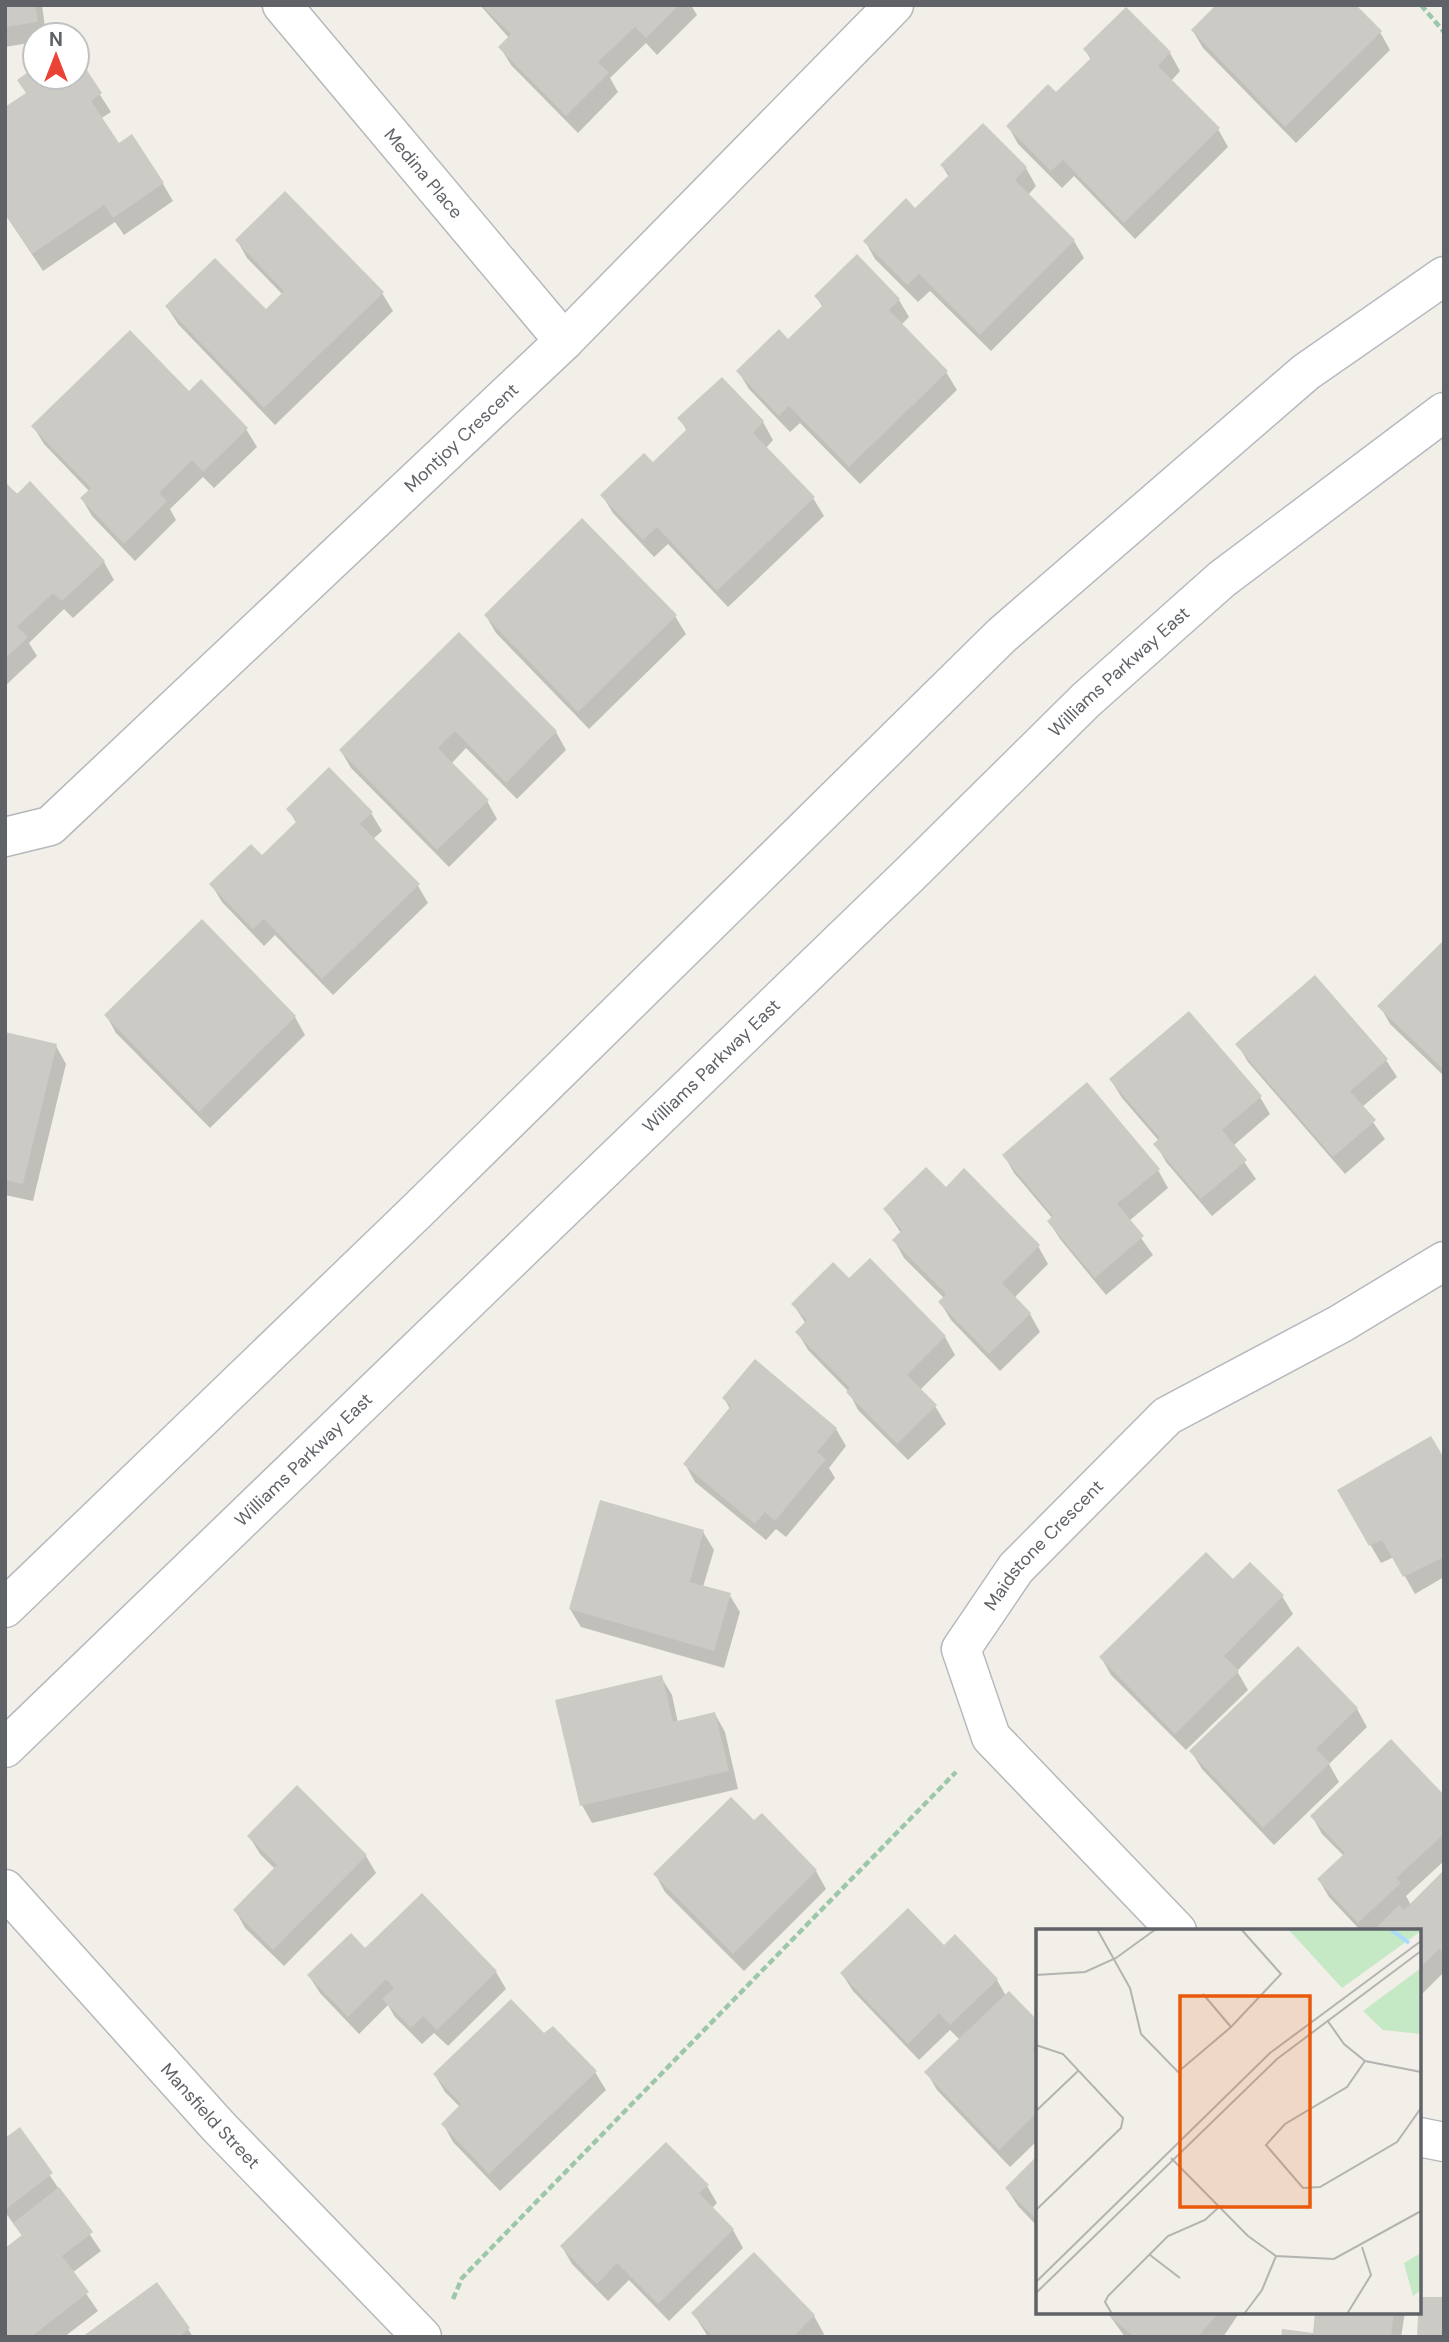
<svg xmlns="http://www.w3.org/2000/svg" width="1449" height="2342" font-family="'DM Sans',sans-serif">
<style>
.shadow{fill:#0003}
.building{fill:#cccac5}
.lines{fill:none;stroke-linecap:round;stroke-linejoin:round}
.minor-casing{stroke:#b5b8bc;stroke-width:41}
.secondary-casing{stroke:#b6babf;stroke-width:41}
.path{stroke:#9cc7a9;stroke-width:4.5;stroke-dasharray:7 3.5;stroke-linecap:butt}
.minor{stroke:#fff;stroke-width:38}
.secondary{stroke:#fff;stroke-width:38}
.labels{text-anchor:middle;stroke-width:7;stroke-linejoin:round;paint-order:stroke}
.street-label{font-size:18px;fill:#5f6368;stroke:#fff}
.inset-river{fill:none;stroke:#aadaff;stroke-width:3.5}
.inset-road{fill:none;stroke:#b3b3b1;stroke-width:2}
.view{fill:#e8590c;fill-opacity:0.15;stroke:#e8590c;stroke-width:3.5}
.inset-edge{fill:none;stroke:#5f6368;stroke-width:3.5}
</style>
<rect width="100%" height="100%" fill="#f1efe8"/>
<path class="shadow" d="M 5,5 L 42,5 L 46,35 L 35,35 L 35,42 L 5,47 Z
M 480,5 L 691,5 L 697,15 L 657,55 L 646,43 L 610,78 L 618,92 L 578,133 L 511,65 L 500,47 L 509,38 Z
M 1126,9 L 1170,53 L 1180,71 L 1171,81 L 1218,129 L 1228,147 L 1135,239 L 1074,176 L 1062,188 L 1018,144 L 1008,126 L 1056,95 L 1091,60 L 1085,50 Z
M 1193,31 L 1380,32 L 1390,50 L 1296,143 L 1203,48 Z
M 77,59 L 111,112 L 100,119 L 118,145 L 163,184 L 173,201 L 124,235 L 115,222 L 43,271 L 5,214 L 27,94 L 35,69 L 35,77 L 77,77 Z
M 983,125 L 1026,168 L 1036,186 L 1028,195 L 1074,241 L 1084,258 L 991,351 L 930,291 L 918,302 L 875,259 L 865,241 L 915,211 L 949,177 L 942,166 Z
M 237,240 L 382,293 L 393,311 L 275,425 L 178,324 L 167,307 L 266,312 L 283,295 L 247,258 Z
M 816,296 L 899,300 L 909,317 L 901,325 L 946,372 L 957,390 L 860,484 L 800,423 L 790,432 L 749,389 L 738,371 L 788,341 L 823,308 Z
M 722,379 L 763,422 L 773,440 L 766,448 L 813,498 L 824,516 L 728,607 L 668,544 L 654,557 L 613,513 L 602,495 L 653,465 L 687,431 L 680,419 Z
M 189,393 L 246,429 L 257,447 L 214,488 L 203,477 L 170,509 L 176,520 L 135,561 L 92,516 L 82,499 L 90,492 L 44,444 L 33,426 Z
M 5,484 L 104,562 L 114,580 L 73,618 L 64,609 L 29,643 L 37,656 L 5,686 Z
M 486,616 L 675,616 L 686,634 L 589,729 L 496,633 Z
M 459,634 L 556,732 L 566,750 L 517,799 L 466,748 L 451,764 L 487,801 L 497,819 L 449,867 L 351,768 L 341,751 Z
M 289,810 L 371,813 L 382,831 L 373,839 L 418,886 L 428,903 L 333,995 L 275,935 L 264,946 L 222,902 L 211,884 L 262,857 L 297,824 Z
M 1444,942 L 1444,1076 L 1390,1024 L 1380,1006 Z
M 106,1015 L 295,1017 L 305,1035 L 210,1128 L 116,1033 Z
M 5,1034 L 56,1046 L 66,1064 L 33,1201 L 5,1195 Z
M 1238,1045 L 1386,1060 L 1397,1077 L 1362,1107 L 1385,1139 L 1345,1174 L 1248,1062 Z
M 1111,1080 L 1260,1097 L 1270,1114 L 1233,1146 L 1256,1179 L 1212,1216 L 1166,1162 L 1156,1144 L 1159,1141 L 1122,1098 Z
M 1004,1155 L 1158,1170 L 1168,1188 L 1129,1221 L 1153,1255 L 1106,1295 L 1060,1239 L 1049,1222 L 1053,1219 L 1014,1173 Z
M 946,1189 L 1038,1246 L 1048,1264 L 1014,1298 L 1030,1314 L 1040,1332 L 1000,1371 L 951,1320 L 940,1302 L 944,1298 L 904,1258 L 894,1240 L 901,1233 L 885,1209 Z
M 870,1261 L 945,1337 L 955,1355 L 920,1390 L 935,1406 L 946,1424 L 908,1460 L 858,1410 L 849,1392 L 808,1350 L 798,1333 L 806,1324 L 793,1304 L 849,1281 Z
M 724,1398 L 836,1429 L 846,1446 L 829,1468 L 835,1478 L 786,1537 L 776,1529 L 766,1540 L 695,1482 L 685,1464 L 730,1409 Z
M 1444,1461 L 1444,1577 L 1415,1594 L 1394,1557 L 1381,1563 L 1339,1491 Z
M 703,1532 L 714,1550 L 703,1587 L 729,1594 L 740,1612 L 724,1668 L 581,1627 L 570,1609 Z
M 1233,1581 L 1282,1596 L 1293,1614 L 1237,1671 L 1248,1690 L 1186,1750 L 1111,1675 L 1101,1657 Z
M 661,1677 L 672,1695 L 678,1723 L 715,1714 L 725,1732 L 738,1789 L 592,1823 L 582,1805 Z
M 1357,1709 L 1367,1727 L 1329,1764 L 1339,1782 L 1274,1845 L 1202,1769 L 1191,1751 Z
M 1444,1798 L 1444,1861 L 1406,1896 L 1411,1905 L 1444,1872 L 1444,1972 L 1421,1995 L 1419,1931 L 1361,1931 L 1329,1897 L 1319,1880 L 1344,1856 L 1322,1834 L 1312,1816 Z
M 249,1836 L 366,1856 L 376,1873 L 284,1966 L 245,1928 L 235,1910 L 275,1869 L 260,1854 Z
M 816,1871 L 826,1889 L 744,1971 L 665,1892 L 655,1874 Z
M 944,1947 L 997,1980 L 1006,1996 L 1038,2023 L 1038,2140 L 1010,2167 L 937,2090 L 927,2073 L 960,2040 L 950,2030 L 919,2060 L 853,1991 L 842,1974 Z
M 365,1950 L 496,1972 L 506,1989 L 448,2046 L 434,2033 L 422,2044 L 395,2017 L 388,2005 L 359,2034 L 320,1993 L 309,1976 Z
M 544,2036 L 595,2072 L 606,2090 L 500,2191 L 453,2142 L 443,2124 L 460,2107 L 445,2092 L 435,2075 Z
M 19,2130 L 101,2251 L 72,2273 L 98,2311 L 64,2337 L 8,2337 L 5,2333 L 5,2250 L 23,2237 L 5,2212 L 5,2141 Z
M 1038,2158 L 1038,2227 L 1018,2206 L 1007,2189 Z
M 707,2186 L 717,2203 L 711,2209 L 733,2230 L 743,2248 L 669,2321 L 629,2280 L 608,2301 L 572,2264 L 562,2247 Z
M 1107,2312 L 1240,2312 L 1223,2337 L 1125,2337 Z
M 1317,2312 L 1405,2312 L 1401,2337 L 1282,2337 L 1314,2335 Z
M 693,2313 L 814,2316 L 824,2334 L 821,2337 L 708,2337 Z
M 188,2329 L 193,2337 L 85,2337 Z"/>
<path class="building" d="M 5,5 L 35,5 L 38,22 L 5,27 Z
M 481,5 L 679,5 L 646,38 L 635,27 L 598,62 L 609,73 L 566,116 L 498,47 L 511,34 Z
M 1216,5 L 1356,5 L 1382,31 L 1285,127 L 1191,30 Z
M 1126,7 L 1171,52 L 1158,66 L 1220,128 L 1124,223 L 1063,160 L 1051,171 L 1006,126 L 1048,84 L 1056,92 L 1091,58 L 1083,49 Z
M 77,55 L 102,93 L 91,101 L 119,143 L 132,134 L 164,183 L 113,218 L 104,205 L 32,254 L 5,214 L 5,107 L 26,93 L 17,80 L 35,67 L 35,77 L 77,77 Z
M 983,123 L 1027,167 L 1015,180 L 1075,240 L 980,335 L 919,274 L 907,285 L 863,241 L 906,198 L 915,208 L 950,174 L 940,165 Z
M 285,191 L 384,292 L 264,408 L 165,306 L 215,258 L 266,309 L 284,291 L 235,240 Z
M 857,254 L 900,299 L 889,310 L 948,371 L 849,467 L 789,406 L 779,416 L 736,371 L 779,329 L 788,339 L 823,305 L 814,296 Z
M 130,330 L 189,391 L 201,379 L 248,428 L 203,472 L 192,460 L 159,493 L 167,501 L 124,544 L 80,498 L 91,488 L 31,426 Z
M 722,377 L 764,421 L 753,433 L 815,497 L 717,591 L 657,527 L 643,540 L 600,495 L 644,453 L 653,462 L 687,429 L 677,418 Z
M 30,481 L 105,561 L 62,601 L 53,593 L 17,627 L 28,637 L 5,659 L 5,482 L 17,494 Z
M 582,518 L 677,615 L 578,712 L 484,615 Z
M 459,632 L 557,731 L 506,783 L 455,731 L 438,748 L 489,800 L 437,850 L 339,750 Z
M 329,767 L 373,812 L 360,824 L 420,884 L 322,979 L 264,919 L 253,929 L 209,884 L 251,844 L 262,855 L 297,821 L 286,809 Z
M 202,919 L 296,1016 L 199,1112 L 104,1015 Z
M 1444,940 L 1444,1070 L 1377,1006 Z
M 1315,975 L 1388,1059 L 1350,1091 L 1376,1120 L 1333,1157 L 1235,1044 Z
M 1189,1011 L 1262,1096 L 1222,1130 L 1247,1160 L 1201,1199 L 1153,1144 L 1160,1138 L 1109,1079 Z
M 5,1032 L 57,1044 L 23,1184 L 5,1180 Z
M 1087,1082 L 1160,1169 L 1117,1204 L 1144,1236 L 1095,1278 L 1047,1221 L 1053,1216 L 1002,1155 Z
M 926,1167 L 946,1187 L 964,1168 L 1040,1245 L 1002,1283 L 1031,1313 L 989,1354 L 938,1302 L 946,1294 L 892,1240 L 902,1230 L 883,1209 Z
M 870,1258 L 946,1336 L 907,1375 L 937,1405 L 897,1444 L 846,1392 L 850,1388 L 795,1332 L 807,1320 L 791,1304 L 833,1262 L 849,1278 Z
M 755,1359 L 837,1428 L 817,1452 L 826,1459 L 775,1521 L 765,1512 L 755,1524 L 683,1464 L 731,1406 L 722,1398 Z
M 1431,1436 L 1444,1458 L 1444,1557 L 1403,1577 L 1382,1540 L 1369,1546 L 1337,1490 Z
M 600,1500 L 704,1530 L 690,1582 L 731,1593 L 714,1651 L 569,1609 Z
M 1206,1552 L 1233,1579 L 1250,1562 L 1284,1595 L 1224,1656 L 1239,1671 L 1175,1734 L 1099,1657 Z
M 1298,1646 L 1358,1708 L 1316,1749 L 1330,1763 L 1263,1828 L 1189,1751 Z
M 662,1675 L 673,1722 L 715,1712 L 729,1771 L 580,1806 L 555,1700 Z
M 1391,1739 L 1444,1795 L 1444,1834 L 1396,1878 L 1401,1883 L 1358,1923 L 1317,1879 L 1345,1853 L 1310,1816 Z
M 297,1785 L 367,1855 L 273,1950 L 233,1910 L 277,1865 L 247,1836 Z
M 731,1797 L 754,1820 L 762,1813 L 817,1870 L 733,1954 L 653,1874 Z
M 1444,1870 L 1444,1954 L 1439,1949 L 1419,1969 L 1419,1931 L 1373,1931 L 1399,1905 L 1404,1910 Z
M 422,1893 L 497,1971 L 437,2030 L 423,2016 L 411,2028 L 382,1999 L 394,1988 L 386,1979 L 348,2017 L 307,1975 L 351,1933 L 365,1948 Z
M 908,1908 L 944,1945 L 955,1934 L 998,1979 L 950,2025 L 939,2013 L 908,2044 L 840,1973 Z
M 1009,1991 L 1038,2021 L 1038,2045 L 1032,2050 L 1038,2056 L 1038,2112 L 999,2150 L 924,2072 Z
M 511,1999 L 544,2033 L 553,2026 L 597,2071 L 489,2174 L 441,2124 L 461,2104 L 433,2074 Z
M 20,2127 L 53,2173 L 5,2210 L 5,2138 Z
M 666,2142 L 709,2185 L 699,2193 L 734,2229 L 658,2304 L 617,2263 L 597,2284 L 560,2246 Z
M 1038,2155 L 1038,2221 L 1005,2188 Z
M 59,2187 L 93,2232 L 62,2256 L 89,2292 L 31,2337 L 9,2337 L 5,2332 L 5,2248 L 22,2235 L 13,2223 Z
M 754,2252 L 815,2315 L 793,2337 L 713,2337 L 691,2313 Z
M 157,2282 L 190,2328 L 178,2337 L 82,2337 Z
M 1419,2297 L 1444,2297 L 1444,2337 L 1417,2337 Z
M 1105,2312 L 1219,2312 L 1198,2337 L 1134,2337 Z
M 1315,2312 L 1394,2312 L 1391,2337 L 1281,2337 L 1282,2329 L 1313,2333 Z"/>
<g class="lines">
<g class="minor-casing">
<g id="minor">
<path id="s1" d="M 282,5 L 564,341"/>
<path id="s2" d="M 5,837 L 50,826 L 564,341 L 894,5"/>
<path id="s3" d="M 5,1889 L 218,2126 L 422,2337"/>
<path id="s4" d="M 1177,1931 L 991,1737 L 961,1649 L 1016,1568 L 1167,1416 L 1340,1324 L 1444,1261"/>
<path d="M 1419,2137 L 1444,2142"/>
</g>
</g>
<g class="secondary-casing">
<g id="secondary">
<path d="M 5,1608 L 417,1211 L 1002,635 L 1306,372 L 1444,276"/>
<path id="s5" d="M 5,1748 L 909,875 L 1086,700 L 1222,579 L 1444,412"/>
</g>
</g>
<path class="path" d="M 1421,5 L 1444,32
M 453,2299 L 462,2278 L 956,1772"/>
<use href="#minor" class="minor"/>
<use href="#secondary" class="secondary"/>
</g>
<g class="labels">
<g class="street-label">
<text dy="6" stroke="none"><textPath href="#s1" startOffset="220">Medina Place</textPath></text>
<text dy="6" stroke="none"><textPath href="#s2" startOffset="612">Montjoy Crescent</textPath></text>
<text dy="6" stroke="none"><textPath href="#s5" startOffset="1549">Williams Parkway East</textPath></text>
<text dy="6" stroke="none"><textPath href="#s5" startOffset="982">Williams Parkway East</textPath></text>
<text dy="6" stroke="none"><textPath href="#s5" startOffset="415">Williams Parkway East</textPath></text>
<text dy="6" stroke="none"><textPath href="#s4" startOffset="495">Maidstone Crescent</textPath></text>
<text dy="6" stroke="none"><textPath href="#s3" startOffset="306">Mansfield Street</textPath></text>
</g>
</g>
<g transform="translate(1036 1929)">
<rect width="385" height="385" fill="#f1efe8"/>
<path d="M 252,0 L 385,0 L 385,2 L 306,59 ZM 385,39 L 385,105 L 347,101 L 327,82 ZM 385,324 L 385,361 L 377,367 L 368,334 Z" fill="#c5e8c5"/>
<path class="inset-river" d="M 354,0 L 373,14"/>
<path class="inset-road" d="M 61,0 L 94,59 L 105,105 L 142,143 L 195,98 L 245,45 L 205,0M 0,46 L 49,43 L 80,29 L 120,0M 167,65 L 195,98M 291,91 L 308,115 L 329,132 L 385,143M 0,116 L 27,125 L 87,189 L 85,199 L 0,281M 329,132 L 311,158 L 249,195 L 230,216 L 267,259 L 284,258 L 361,213 L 385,179M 0,182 L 42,142M 135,229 L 212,307 L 240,327 L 298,330 L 385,282M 114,326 L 144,349M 0,353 L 234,124 L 385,12M 0,364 L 241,130 L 385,22M 76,385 L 69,373 L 72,367 L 132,307 L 169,291 L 183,278M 208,385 L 226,361 L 240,327M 311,385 L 335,346 L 326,318"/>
<path class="view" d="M 144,67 L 274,67 L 274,278 L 144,278 Z"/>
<rect width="385" height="385" class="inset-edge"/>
</g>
<rect width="1449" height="2342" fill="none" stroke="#5f6368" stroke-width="14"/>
<g transform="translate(56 56)"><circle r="33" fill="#ffffff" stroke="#bfc1c3" stroke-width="2"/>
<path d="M0-5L12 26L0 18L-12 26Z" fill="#ea4335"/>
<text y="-10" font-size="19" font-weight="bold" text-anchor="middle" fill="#5f6368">N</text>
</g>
</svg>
